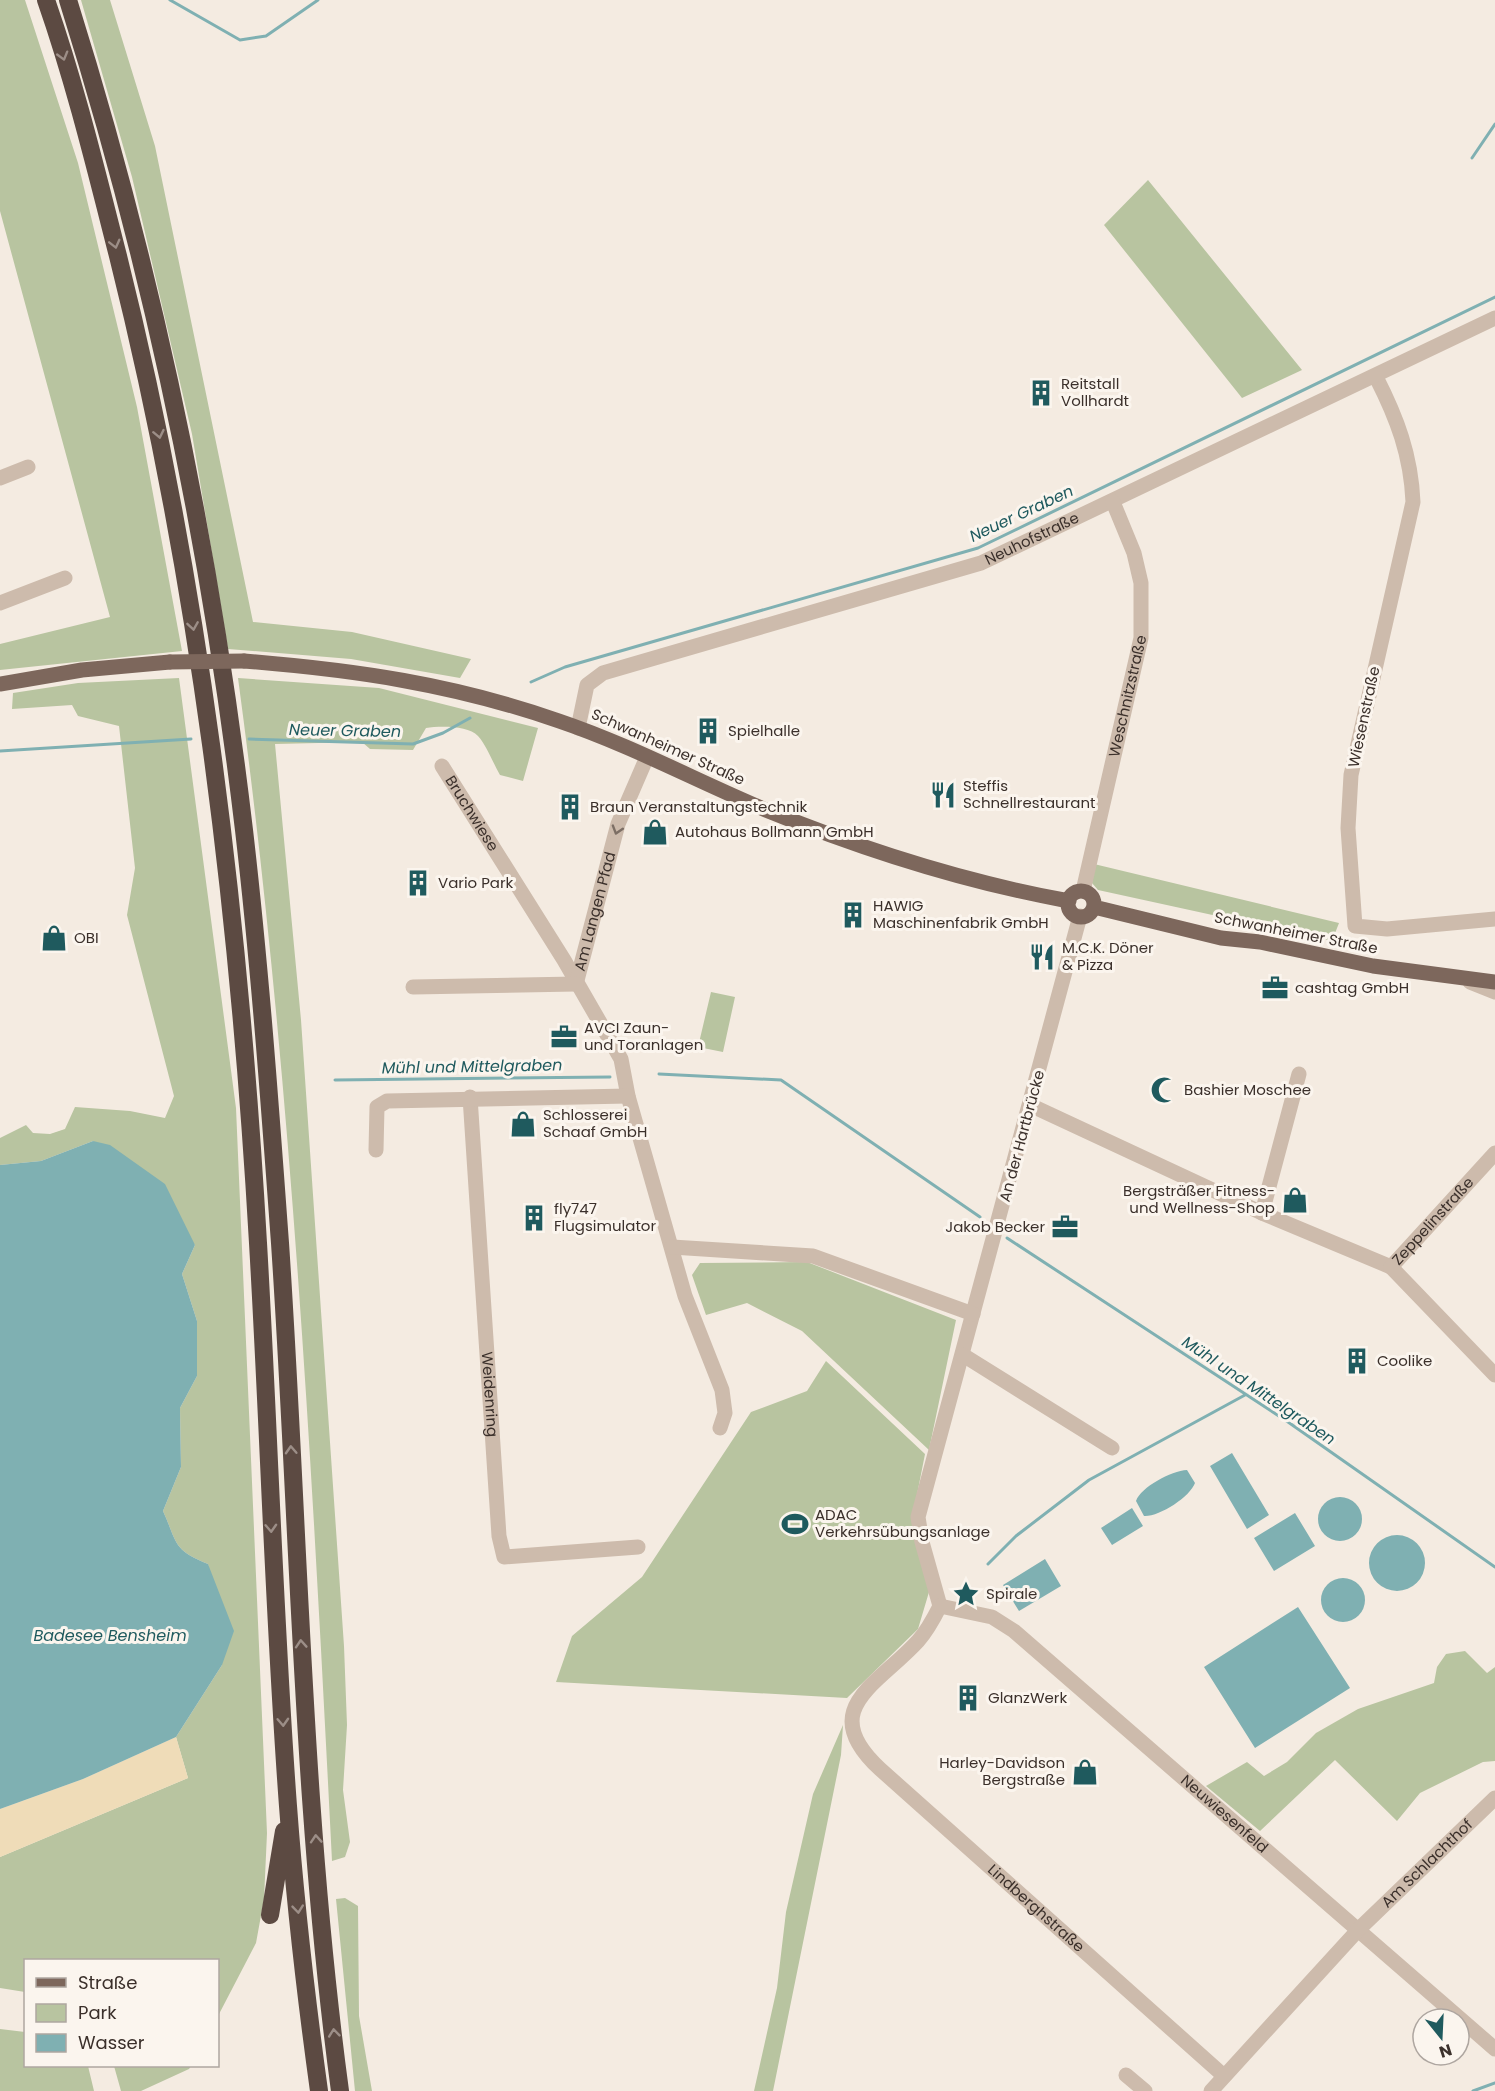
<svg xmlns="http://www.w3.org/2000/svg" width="1495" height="2091" font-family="Poppins,sans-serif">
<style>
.green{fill:#b8c4a0}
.sand{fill:#efdcb8}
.water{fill:#7fb0b2}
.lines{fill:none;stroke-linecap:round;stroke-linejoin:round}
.stream{stroke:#7fb0b2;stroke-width:3}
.minor{stroke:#cdbbac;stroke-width:15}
.major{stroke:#7d675c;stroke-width:15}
.highway{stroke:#5c4a42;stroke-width:18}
.major-bridge{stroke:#7d675c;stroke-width:15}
.oneway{stroke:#9c8e87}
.oneway2{stroke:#7d6f65}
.labels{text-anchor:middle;stroke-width:6;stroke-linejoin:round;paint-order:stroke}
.poi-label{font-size:15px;fill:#3b302b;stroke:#fbf5ee;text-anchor:start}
.street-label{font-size:15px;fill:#3b302b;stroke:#fbf5ee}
.water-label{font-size:16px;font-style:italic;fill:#1f5a5e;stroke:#fbf5ee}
</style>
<rect width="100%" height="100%" fill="#f4ebe1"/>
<path class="green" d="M 0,0 L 25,0 L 78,163 L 137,407 L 182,651 L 0,670 L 0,644 L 110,617 L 0,211 Z
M 81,0 L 110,0 L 155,146 L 253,622 L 352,632 L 471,659 L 460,678 L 351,659 L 228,649 L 192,434 L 132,177 Z
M 1148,180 L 1302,370 L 1242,398 L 1104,225 Z
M 179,678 L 236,1108 L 267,1833 L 264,1899 L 256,1943 L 218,2016 L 218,1960 L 26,1960 L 25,1992 L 0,1988 L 0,1857 L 188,1778 L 176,1737 L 222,1665 L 208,1564 C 172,1549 178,1544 163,1511 L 181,1467 L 180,1408 L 197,1376 L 197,1321 L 182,1274 L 195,1245 L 93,1141 L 41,1161 L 0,1165 L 0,1138 L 26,1125 L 33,1133 L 50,1134 L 65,1129 L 75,1107 L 130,1111 L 165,1118 L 174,1096 L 127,915 L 135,868 L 119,726 L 78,716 L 72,705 L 12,709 L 13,693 L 78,683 Z
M 238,678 L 379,688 L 538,728 L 523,781 L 500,775 C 493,763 487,746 478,736 C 468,725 439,726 426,728 L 413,750 L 370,749 L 362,742 L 275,744 L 301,1020 L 344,1646 L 347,1725 L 343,1790 L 350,1842 L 345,1857 L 332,1861 C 312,1466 291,1070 238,678 Z
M 1094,864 L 1339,923 L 1332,941 L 1098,890 L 1092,883 Z
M 711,992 L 735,997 L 723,1052 L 698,1047 Z
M 807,1262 L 956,1320 L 929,1450 L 802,1331 L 747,1303 L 706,1315 L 692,1275 L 700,1263 Z
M 826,1361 L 925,1454 L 913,1515 L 929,1592 L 918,1629 L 847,1698 L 556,1682 L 572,1636 L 642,1577 L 751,1412 L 807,1391 Z
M 1465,1651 L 1487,1673 L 1495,1667 L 1495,1761 L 1483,1762 L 1420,1793 L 1397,1821 L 1335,1760 L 1260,1831 L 1206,1786 L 1247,1762 L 1264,1776 L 1287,1762 L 1316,1733 L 1358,1709 L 1434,1683 L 1437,1667 L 1446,1654 Z
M 843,1725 L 841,1755 L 773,2091 L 754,2091 L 777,1988 L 786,1912 L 813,1794 Z
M 345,1898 L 358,1906 L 359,2016 L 372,2091 L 355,2091 L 336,1899 Z
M 0,2029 L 25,2032 L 26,2066 L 88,2066 L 94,2091 L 0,2091 Z
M 114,2066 L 191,2066 L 189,2069 L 141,2091 L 121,2091 Z"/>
<path class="sand" d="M 176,1737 L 188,1778 L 0,1857 L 0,1809 L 83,1779 Z"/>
<path class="water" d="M 93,1141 L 110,1145 L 165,1184 L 195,1245 L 182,1274 L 197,1321 L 197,1376 L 180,1408 L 181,1467 L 163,1511 C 178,1544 172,1549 208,1564 L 234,1631 L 222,1665 L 176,1737 L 83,1779 L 0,1809 L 0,1165 L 41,1161 Z
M 1232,1453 L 1269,1515 L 1247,1529 L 1210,1466 Z
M 1187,1470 L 1195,1483 C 1190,1497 1159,1517 1144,1516 L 1136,1501 C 1141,1487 1171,1471 1187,1470 Z
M1318 1519a22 22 0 1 1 44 0a22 22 0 1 1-44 0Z
M 1132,1508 L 1143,1526 L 1112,1545 L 1101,1528 Z
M 1295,1513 L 1315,1546 L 1274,1571 L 1254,1538 Z
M1369 1563a28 28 0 1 1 56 0a28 28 0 1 1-56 0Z
M 1045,1559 L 1061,1586 L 1019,1611 L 1003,1585 Z
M1321 1600a22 22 0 1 1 44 0a22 22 0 1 1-44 0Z
M 1298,1607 L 1350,1688 L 1255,1748 L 1204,1667 Z"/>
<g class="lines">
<path class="stream" d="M 170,0 L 240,40 L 266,36 L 318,0
M 1472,158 L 1495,124
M 531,682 L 565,667 L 978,548 L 1495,297
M 249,739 L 413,744 L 443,733 L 470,718
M 0,751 L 191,739
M 659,1074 L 781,1080 L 980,1217
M 335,1080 L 610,1077
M 1007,1238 L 1288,1422 L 1495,1567
M 988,1564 L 1016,1536 L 1089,1480 L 1245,1395
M 1473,2091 L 1495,2083"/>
<g class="minor">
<path d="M 1376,377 C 1397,418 1411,455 1413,502 L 1351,775 L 1348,828 L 1355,926 L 1387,929 L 1495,919"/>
<path d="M 0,478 L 28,467"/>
<path d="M 0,603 L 65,578"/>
<path id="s1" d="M 578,728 L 587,685 L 603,673 L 981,563 L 1495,318"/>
<path id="s2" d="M 442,766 L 564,960 L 621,1059 L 628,1096 L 685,1296 L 722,1390 L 725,1413 L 720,1428"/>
<path id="s3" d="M 1083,891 L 1141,638 L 1141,583 L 1134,553 L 1113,502"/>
<path id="s4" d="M 1080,916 L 918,1517 L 922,1542 L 940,1606 C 934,1618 927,1631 918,1641 C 878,1685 815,1709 880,1769 L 1224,2076"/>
<path d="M 1470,982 L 1495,992"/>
<path id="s5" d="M 576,984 L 618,824 L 647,757"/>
<path d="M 413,987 L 576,984"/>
<path id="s6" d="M 470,1097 L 499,1536 L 504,1557 L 638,1547"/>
<path id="s7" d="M 1030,1105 L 1262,1213 L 1391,1267 L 1495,1153"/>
<path d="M 376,1150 L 377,1107 L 387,1101 L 628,1096"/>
<path d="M 1262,1213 L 1299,1074"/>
<path d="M 672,1247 L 813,1256 L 973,1314"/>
<path d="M 1391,1267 L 1495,1375"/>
<path d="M 963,1355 L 1112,1448"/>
<path id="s8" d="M 940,1606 L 992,1617 L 1014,1631 L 1495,2049"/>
<path d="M 1126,2075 L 1145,2091"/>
<path id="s9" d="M 1211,2091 L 1359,1929 L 1495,1798"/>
</g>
<path class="major" d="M 244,661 C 355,670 453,684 559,721 C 630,745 697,781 766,810 C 864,850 965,882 1069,901
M 0,684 L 82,670 L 170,662
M1068 904a13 13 0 1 1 26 0a13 13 0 1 1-26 0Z
M 1094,907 L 1221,938 L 1260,942 L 1373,966 L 1495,982"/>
<path class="highway" d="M 46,0 C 75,83 96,170 118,256 C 199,579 239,911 258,1243 C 269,1431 274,1618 288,1806 C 295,1901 306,1997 319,2091
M 68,0 C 153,270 211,550 244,830 C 260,968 270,1106 280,1243 C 299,1526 302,1810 340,2091
M 270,1915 L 284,1831"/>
<path class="major-bridge" d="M 170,662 L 244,661"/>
</g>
<defs><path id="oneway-chevron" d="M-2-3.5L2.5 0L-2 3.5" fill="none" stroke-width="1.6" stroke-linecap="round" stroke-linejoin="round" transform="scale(1.5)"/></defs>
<g class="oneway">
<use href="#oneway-chevron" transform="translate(63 56) rotate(74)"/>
<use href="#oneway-chevron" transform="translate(115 244) rotate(76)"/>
<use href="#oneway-chevron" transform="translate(159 434) rotate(78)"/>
<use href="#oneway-chevron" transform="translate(193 626) rotate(81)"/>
<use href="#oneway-chevron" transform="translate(291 1450) rotate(-93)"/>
<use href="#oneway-chevron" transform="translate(271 1528) rotate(87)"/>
<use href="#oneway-chevron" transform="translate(301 1644) rotate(-94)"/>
<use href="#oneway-chevron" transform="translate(283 1722) rotate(87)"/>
<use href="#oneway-chevron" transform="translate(316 1839) rotate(-94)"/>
<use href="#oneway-chevron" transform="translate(298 1909) rotate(84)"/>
<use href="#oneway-chevron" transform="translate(334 2033) rotate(-96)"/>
</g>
<use class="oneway2" href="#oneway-chevron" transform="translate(617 830) rotate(107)"/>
<defs>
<g id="building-bare" transform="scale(2.07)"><path d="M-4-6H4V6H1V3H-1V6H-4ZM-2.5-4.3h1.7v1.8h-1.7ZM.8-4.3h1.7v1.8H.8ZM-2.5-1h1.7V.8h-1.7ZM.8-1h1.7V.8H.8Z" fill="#1f5a5e" stroke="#fbf5ee" stroke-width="2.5" paint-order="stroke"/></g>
<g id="restaurant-bare" transform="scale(2.07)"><path d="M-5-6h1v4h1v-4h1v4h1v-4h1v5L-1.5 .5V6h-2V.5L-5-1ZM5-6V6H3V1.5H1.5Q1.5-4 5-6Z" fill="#1f5a5e" stroke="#fbf5ee" stroke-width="2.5" paint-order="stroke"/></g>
<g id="shop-bare" transform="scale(2.07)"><path d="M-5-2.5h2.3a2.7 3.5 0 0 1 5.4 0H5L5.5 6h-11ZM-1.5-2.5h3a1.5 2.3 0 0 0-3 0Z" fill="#1f5a5e" stroke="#fbf5ee" stroke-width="2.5" paint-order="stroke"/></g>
<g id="office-bare" transform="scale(2.07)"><path d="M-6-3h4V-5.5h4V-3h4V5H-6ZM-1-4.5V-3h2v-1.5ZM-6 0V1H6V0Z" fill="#1f5a5e" stroke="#fbf5ee" stroke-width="2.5" paint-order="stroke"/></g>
<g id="mosque-bare" transform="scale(2.07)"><path d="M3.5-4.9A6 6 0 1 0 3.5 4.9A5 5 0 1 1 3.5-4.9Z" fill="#1f5a5e" stroke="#fbf5ee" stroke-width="2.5" paint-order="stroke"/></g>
<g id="stadium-bare" transform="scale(2.07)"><path d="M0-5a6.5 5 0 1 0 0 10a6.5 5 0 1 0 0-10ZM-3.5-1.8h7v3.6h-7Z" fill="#1f5a5e" stroke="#fbf5ee" stroke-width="2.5" paint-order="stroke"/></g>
<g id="sight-bare" transform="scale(2.07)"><path d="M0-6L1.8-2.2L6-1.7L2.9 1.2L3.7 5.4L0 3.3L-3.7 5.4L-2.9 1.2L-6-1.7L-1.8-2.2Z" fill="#1f5a5e" stroke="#fbf5ee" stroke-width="2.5" paint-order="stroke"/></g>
</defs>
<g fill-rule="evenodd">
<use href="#building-bare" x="1041" y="393"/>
<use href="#building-bare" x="708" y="731"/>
<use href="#restaurant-bare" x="943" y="795"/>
<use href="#building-bare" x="570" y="807"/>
<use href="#shop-bare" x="655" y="832"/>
<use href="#building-bare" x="418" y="883"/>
<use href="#building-bare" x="853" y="915"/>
<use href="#shop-bare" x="54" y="938"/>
<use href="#restaurant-bare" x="1042" y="957"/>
<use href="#office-bare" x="1275" y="988"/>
<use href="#office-bare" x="564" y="1037"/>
<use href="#mosque-bare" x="1164" y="1090"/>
<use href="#shop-bare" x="523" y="1124"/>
<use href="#shop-bare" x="1295" y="1200"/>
<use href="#building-bare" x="534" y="1218"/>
<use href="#office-bare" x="1065" y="1227"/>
<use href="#building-bare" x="1357" y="1361"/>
<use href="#stadium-bare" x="795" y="1524"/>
<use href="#sight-bare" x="966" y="1594"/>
<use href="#building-bare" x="968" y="1698"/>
<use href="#shop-bare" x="1085" y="1772"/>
</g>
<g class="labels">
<g class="poi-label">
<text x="1061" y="389">Reitstall<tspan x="1061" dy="17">Vollhardt</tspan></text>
<text x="728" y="736">Spielhalle</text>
<text x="963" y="791">Steffis<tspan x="963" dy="17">Schnellrestaurant</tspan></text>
<text x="590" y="812">Braun Veranstaltungstechnik</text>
<text x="675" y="837">Autohaus Bollmann GmbH</text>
<text x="438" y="888">Vario Park</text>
<text x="873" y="911">HAWIG<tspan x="873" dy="17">Maschinenfabrik GmbH</tspan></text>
<text x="74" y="943">OBI</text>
<text x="1062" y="953">M.C.K. Döner<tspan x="1062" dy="17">&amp; Pizza</tspan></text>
<text x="1295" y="993">cashtag GmbH</text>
<text x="584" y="1033">AVCI Zaun-<tspan x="584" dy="17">und Toranlagen</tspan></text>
<text x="1184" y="1095">Bashier Moschee</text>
<text x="543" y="1120">Schlosserei<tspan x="543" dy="17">Schaaf GmbH</tspan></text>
<text x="1275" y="1196" text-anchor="end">Bergsträßer Fitness-<tspan x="1275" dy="17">und Wellness-Shop</tspan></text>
<text x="554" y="1214">fly747<tspan x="554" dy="17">Flugsimulator</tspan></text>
<text x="1045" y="1232" text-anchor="end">Jakob Becker</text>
<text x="1377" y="1366">Coolike</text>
<text x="815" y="1520">ADAC<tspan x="815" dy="17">Verkehrsübungsanlage</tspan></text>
<text x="986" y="1599">Spirale</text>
<text x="988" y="1703">GlanzWerk</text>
<text x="1065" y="1768" text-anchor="end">Harley-Davidson<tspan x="1065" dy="17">Bergstraße</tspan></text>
</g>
<g class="street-label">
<text dy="5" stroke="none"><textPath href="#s1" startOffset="514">Neuhofstraße</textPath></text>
<text dy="5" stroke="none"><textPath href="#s3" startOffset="200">Weschnitzstraße</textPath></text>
<text transform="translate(1364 717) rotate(-78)" y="5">Wiesenstraße</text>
<text transform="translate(668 747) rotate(24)" y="5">Schwanheimer Straße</text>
<text dy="5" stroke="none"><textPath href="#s2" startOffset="56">Bruchwiese</textPath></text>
<text dy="5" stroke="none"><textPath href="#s5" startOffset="75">Am Langen Pfad</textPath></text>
<text transform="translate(1296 933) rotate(11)" y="5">Schwanheimer Straße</text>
<text transform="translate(1022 1136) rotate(-75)" y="5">An der Hartbrücke</text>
<text dy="5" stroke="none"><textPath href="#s7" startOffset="458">Zeppelinstraße</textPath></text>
<text dy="5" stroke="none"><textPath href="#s6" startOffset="298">Weidenring</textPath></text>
<text dy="5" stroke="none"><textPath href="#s8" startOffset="358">Neuwiesenfeld</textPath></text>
<text dy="5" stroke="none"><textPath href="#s9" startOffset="314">Am Schlachthof</textPath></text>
<text dy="5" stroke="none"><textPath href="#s4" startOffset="1128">Lindberghstraße</textPath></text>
</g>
<g class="water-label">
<text transform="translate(1021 513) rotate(-25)" y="6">Neuer Graben</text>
<text transform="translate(345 730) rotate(1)" y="6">Neuer Graben</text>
<text transform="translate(472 1066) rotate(-1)" y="6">Mühl und Mittelgraben</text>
<text transform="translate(1259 1390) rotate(34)" y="6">Mühl und Mittelgraben</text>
<text x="110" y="1641">Badesee Bensheim</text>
</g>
</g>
<rect x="24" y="1959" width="195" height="108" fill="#fbf5ee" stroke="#aea6a0" stroke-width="1.5"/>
<rect x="36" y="1978" width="30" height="9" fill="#7d675c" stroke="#aea6a0" stroke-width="1.5"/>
<text x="78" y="1989" font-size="18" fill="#3b302b">Straße</text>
<rect x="36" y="2004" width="30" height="18" fill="#b8c4a0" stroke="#aea6a0" stroke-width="1.5"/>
<text x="78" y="2019" font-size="18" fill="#3b302b">Park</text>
<rect x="36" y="2034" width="30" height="18" fill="#7fb0b2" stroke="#aea6a0" stroke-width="1.5"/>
<text x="78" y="2049" font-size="18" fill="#3b302b">Wasser</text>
<g transform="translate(1441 2037) rotate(162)"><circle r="28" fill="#fbf5ee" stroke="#aea6a0" stroke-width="1.5"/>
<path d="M0-4.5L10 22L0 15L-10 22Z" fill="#1f5a5e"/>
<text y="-9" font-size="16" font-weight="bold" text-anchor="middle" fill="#3b302b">N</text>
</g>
</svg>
